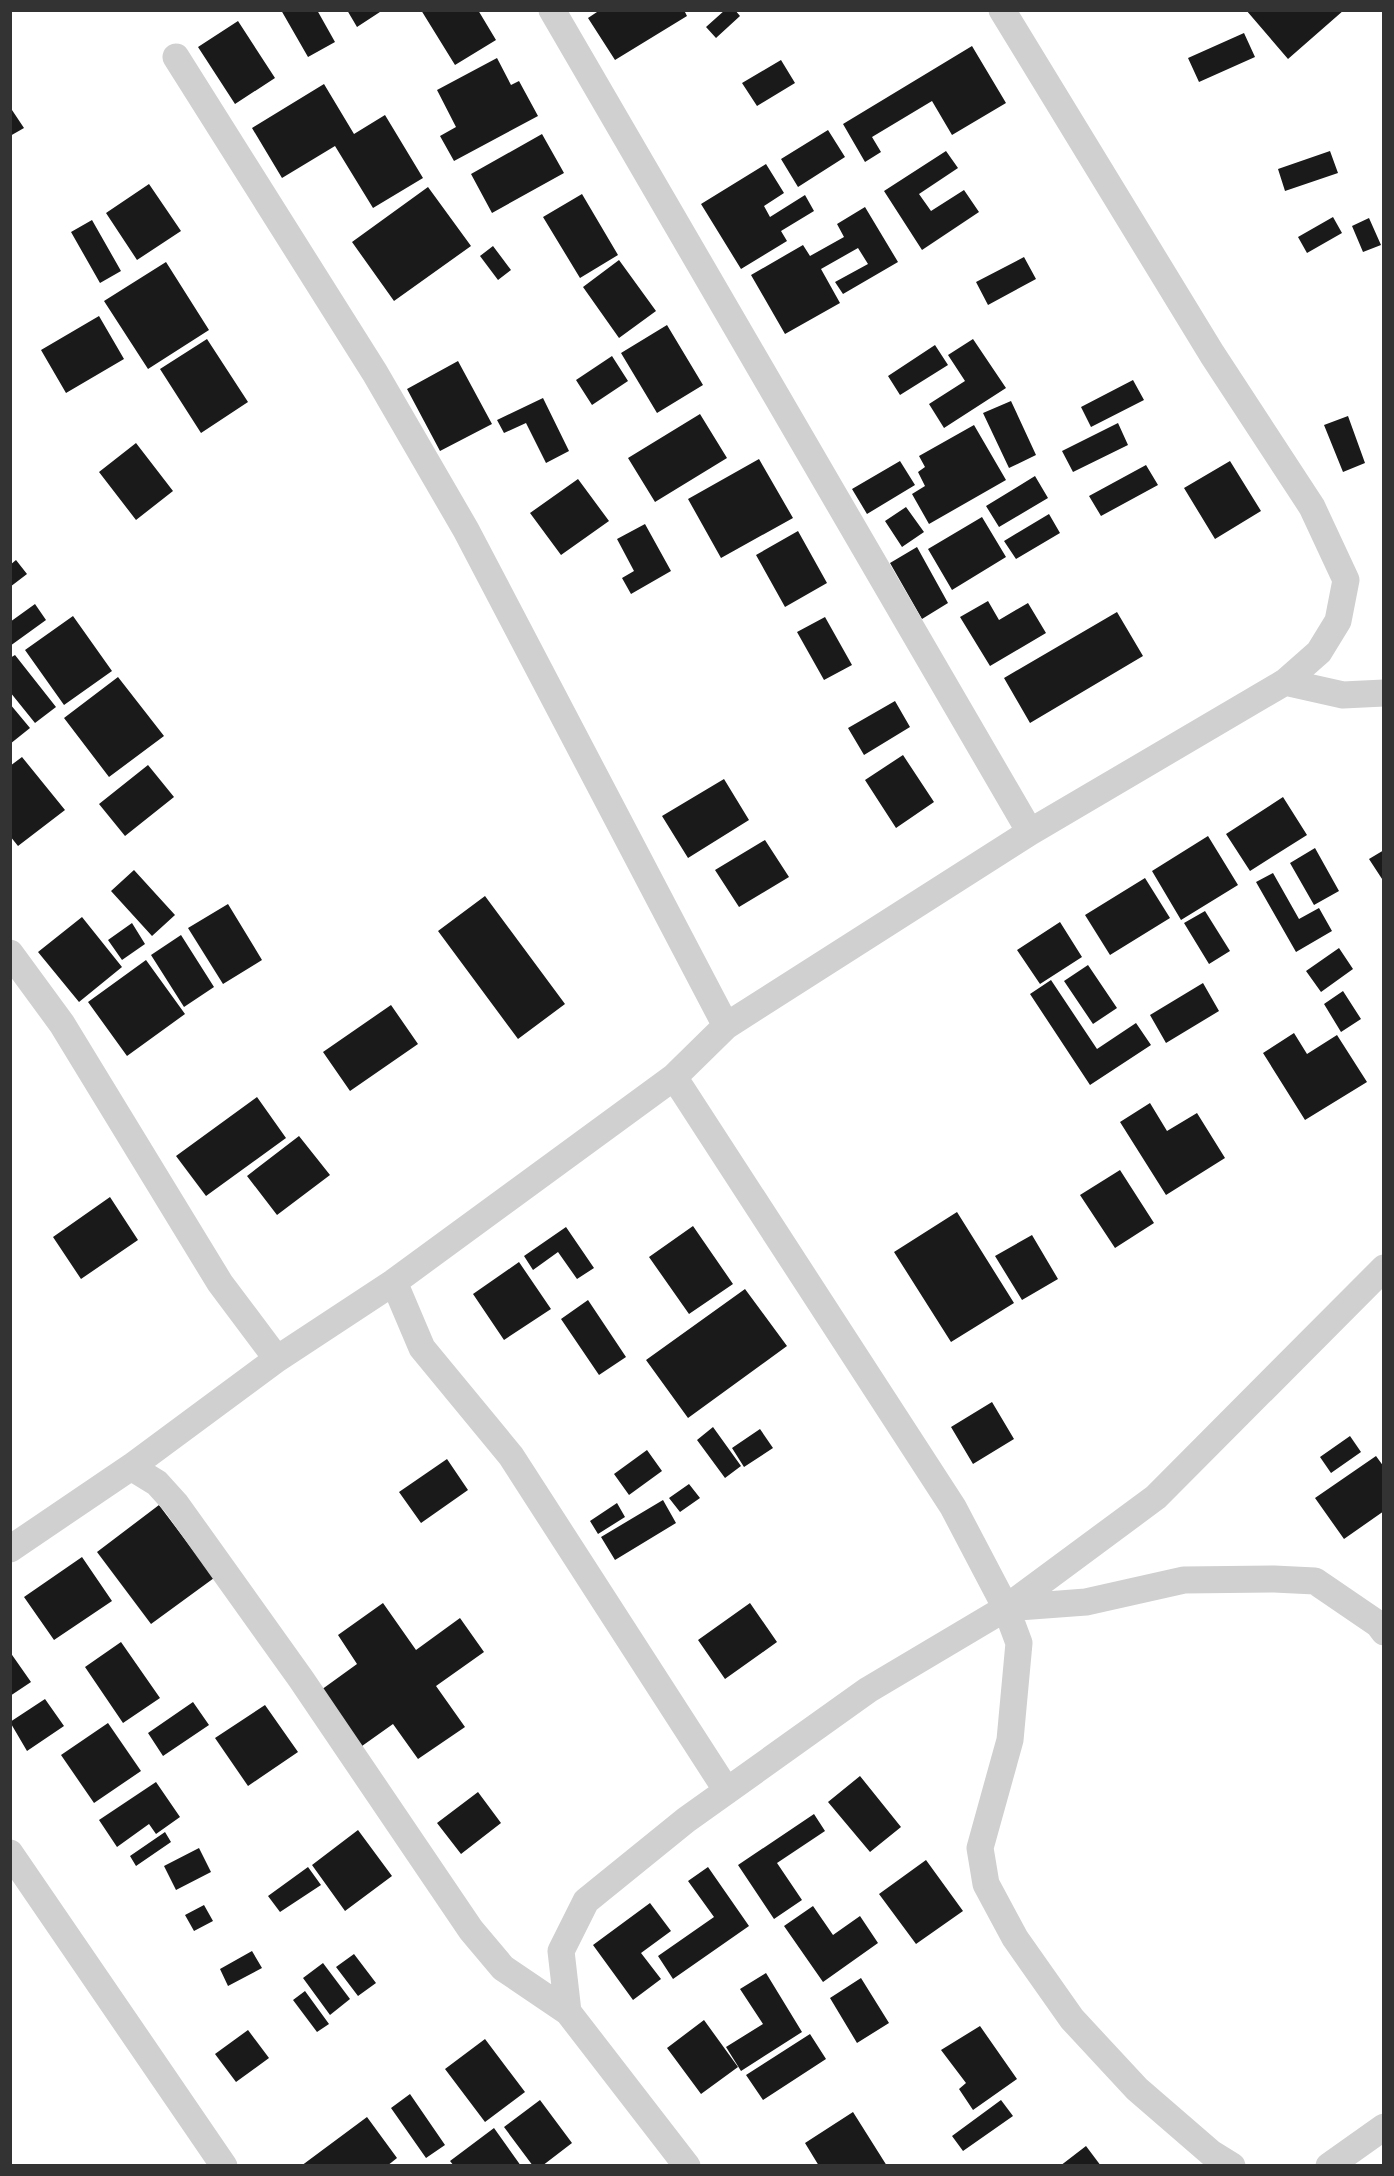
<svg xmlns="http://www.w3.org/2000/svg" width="1394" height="2176" font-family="'IBM Plex Sans',sans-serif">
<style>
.building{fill:#1a1a1a}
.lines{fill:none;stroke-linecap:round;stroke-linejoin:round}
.minor{stroke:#d0d0d0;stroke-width:27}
</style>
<rect width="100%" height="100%" fill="#fff"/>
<path class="building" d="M 281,10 L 317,10 L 335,42 L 308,57 Z
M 347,10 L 383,10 L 357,27 Z
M 421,10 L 478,10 L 496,40 L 455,65 Z
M 600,10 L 684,10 L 687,16 L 615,60 L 588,18 Z
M 725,10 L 735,10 L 740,16 L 716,38 L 706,27 Z
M 1246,10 L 1344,10 L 1288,59 Z
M 238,21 L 275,78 L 235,104 L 198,47 Z
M 1244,33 L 1255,57 L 1199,82 L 1188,58 Z
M 972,46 L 1006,103 L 952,135 L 932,101 L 872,137 L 881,152 L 865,162 L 843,124 Z
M 497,58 L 511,85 L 519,81 L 538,116 L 454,161 L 440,136 L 456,127 L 437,90 Z
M 781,60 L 795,83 L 757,106 L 742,83 Z
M 324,84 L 354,134 L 385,115 L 423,178 L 373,208 L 335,146 L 282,178 L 252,128 Z
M 10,107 L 24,128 L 10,136 Z
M 828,130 L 845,157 L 798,187 L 781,159 Z
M 542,134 L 564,173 L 492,213 L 471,174 Z
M 946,151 L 958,168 L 919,194 L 931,211 L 964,190 L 979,212 L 922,250 L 884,191 Z
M 1330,151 L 1338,173 L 1285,191 L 1278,169 Z
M 766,164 L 784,193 L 764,206 L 770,217 L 805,195 L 814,211 L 781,231 L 787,241 L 741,269 L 701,204 Z
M 149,184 L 181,231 L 137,260 L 106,213 Z
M 428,187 L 471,246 L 394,301 L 352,242 Z
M 582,194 L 618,255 L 580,278 L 543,217 Z
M 865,207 L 898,262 L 843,294 L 835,282 L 868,264 L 858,248 L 821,269 L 840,303 L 785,334 L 751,275 L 803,245 L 810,256 L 844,237 L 837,224 Z
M 1333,217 L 1342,233 L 1307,253 L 1298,237 Z
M 1369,218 L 1381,245 L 1363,252 L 1352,226 Z
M 92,220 L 121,271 L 100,283 L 71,232 Z
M 493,246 L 511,270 L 498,280 L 480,256 Z
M 1024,257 L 1036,279 L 988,305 L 976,282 Z
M 619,260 L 656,311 L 619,338 L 583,287 Z
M 166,262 L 209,330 L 148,369 L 104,301 Z
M 99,316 L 124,359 L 66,393 L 41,350 Z
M 667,325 L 703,385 L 657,413 L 621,353 Z
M 207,339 L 248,402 L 201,433 L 160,369 Z
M 973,339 L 1006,388 L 944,428 L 929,404 L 965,381 L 948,355 Z
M 935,345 L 948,365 L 900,395 L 888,376 Z
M 612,356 L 628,381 L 592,405 L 576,380 Z
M 458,361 L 492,424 L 440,451 L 407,389 Z
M 1133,380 L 1144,400 L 1091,427 L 1081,407 Z
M 543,398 L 569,451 L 546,463 L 526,423 L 504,433 L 497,420 Z
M 1011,401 L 1036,455 L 1009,468 L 983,413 Z
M 700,414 L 727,458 L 655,502 L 628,458 Z
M 1348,416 L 1365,463 L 1343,472 L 1324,425 Z
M 1118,423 L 1128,445 L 1073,472 L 1062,451 Z
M 974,425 L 1006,480 L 929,524 L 912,494 L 925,486 L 918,472 L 925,467 L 919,456 Z
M 136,443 L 173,491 L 136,520 L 99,472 Z
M 759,459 L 793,518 L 721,558 L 688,499 Z
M 900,461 L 915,485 L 867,514 L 852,489 Z
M 1230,461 L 1261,511 L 1215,539 L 1184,488 Z
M 1146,465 L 1158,485 L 1101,516 L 1089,496 Z
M 1035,476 L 1048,498 L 999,527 L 986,506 Z
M 578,479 L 609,521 L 561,555 L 530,513 Z
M 906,507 L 924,532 L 902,547 L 885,521 Z
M 1049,514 L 1060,533 L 1016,559 L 1004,541 Z
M 982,517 L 1006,557 L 952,590 L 928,549 Z
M 645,524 L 671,571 L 631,594 L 622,578 L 634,571 L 617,539 Z
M 798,531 L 827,583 L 785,607 L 756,555 Z
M 917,547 L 948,603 L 922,619 L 890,563 Z
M 16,560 L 27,574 L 10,587 L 10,565 Z
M 988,601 L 999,620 L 1028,603 L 1046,633 L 990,666 L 960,617 Z
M 35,604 L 46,620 L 10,646 L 10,622 Z
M 1117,612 L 1143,656 L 1030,723 L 1004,678 Z
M 73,616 L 112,671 L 64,705 L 25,650 Z
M 825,617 L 852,665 L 824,680 L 797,632 Z
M 15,655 L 56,707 L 35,723 L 10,692 L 10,658 Z
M 118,677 L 164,736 L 109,777 L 64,718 Z
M 895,701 L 910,727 L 864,755 L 848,728 Z
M 10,704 L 30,728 L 10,744 Z
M 903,755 L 934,802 L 896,828 L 865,780 Z
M 22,757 L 65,810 L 18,846 L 10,836 L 10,766 Z
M 148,765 L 174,797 L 125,836 L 99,804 Z
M 724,779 L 749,820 L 688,858 L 662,816 Z
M 1283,797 L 1307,835 L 1250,871 L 1226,834 Z
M 1208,836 L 1238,885 L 1181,920 L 1152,871 Z
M 765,840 L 789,877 L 739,907 L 715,870 Z
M 1315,848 L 1339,891 L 1314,905 L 1290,863 Z
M 1384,850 L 1384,882 L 1369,859 Z
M 134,870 L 175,915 L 152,936 L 111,891 Z
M 1273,873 L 1299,919 L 1319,908 L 1332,931 L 1296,952 L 1256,882 Z
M 1145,878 L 1170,918 L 1110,955 L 1085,915 Z
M 485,896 L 565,1004 L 518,1039 L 438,931 Z
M 228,904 L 262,960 L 223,984 L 188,928 Z
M 1205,911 L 1230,951 L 1209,964 L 1184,923 Z
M 82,917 L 122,967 L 79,1002 L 38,952 Z
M 1060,922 L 1082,957 L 1040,984 L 1017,950 Z
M 132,923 L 145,944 L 122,960 L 108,940 Z
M 181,935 L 214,987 L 184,1007 L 151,955 Z
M 1339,948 L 1353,969 L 1321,992 L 1306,971 Z
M 146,960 L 185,1014 L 127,1056 L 88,1002 Z
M 1088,965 L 1117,1008 L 1093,1024 L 1064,981 Z
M 1051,980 L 1097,1049 L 1136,1023 L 1151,1045 L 1090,1085 L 1030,994 Z
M 1203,983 L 1219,1011 L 1166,1043 L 1150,1015 Z
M 1343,991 L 1361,1019 L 1341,1032 L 1324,1004 Z
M 391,1005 L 418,1044 L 350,1091 L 323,1052 Z
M 1294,1033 L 1307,1054 L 1337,1035 L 1367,1082 L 1305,1120 L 1263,1053 Z
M 257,1097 L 286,1138 L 206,1196 L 176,1156 Z
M 1150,1103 L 1167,1131 L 1197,1113 L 1225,1158 L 1166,1195 L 1120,1122 Z
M 299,1136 L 330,1175 L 277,1215 L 247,1176 Z
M 1120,1170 L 1154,1223 L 1115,1248 L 1080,1195 Z
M 110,1197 L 138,1240 L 81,1279 L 53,1237 Z
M 957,1212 L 1014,1303 L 951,1342 L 894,1252 Z
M 693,1226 L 733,1284 L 689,1314 L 649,1257 Z
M 566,1227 L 594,1268 L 577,1279 L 558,1252 L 533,1270 L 524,1256 Z
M 1032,1235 L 1058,1279 L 1022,1300 L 995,1256 Z
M 519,1262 L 551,1309 L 504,1340 L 473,1294 Z
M 745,1289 L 787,1346 L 688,1418 L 646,1360 Z
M 588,1300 L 626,1357 L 599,1375 L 561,1319 Z
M 992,1402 L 1014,1439 L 973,1464 L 951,1427 Z
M 713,1427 L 741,1466 L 725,1478 L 697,1440 Z
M 760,1429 L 773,1448 L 744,1467 L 732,1448 Z
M 1350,1436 L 1361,1452 L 1331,1473 L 1320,1457 Z
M 647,1450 L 662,1471 L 629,1495 L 614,1474 Z
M 1376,1456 L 1384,1467 L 1384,1511 L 1344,1539 L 1315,1498 Z
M 447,1459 L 468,1490 L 421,1523 L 399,1492 Z
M 689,1484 L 700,1498 L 680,1512 L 669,1498 Z
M 663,1500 L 676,1523 L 615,1560 L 601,1537 Z
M 617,1503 L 625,1517 L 598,1534 L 590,1521 Z
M 159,1505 L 214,1578 L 151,1624 L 97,1552 Z
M 82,1557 L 112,1601 L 54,1640 L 24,1597 Z
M 383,1603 L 416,1650 L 460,1618 L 484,1652 L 436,1686 L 465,1727 L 418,1759 L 393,1724 L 362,1746 L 321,1690 L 357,1664 L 338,1635 Z
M 750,1603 L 777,1642 L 725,1679 L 698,1640 Z
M 121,1642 L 160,1698 L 123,1723 L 85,1667 Z
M 10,1652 L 31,1682 L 10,1696 Z
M 45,1699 L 64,1726 L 27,1751 L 10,1722 Z
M 193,1702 L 209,1725 L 163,1756 L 148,1733 Z
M 265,1705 L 298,1752 L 248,1786 L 215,1738 Z
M 108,1723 L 141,1771 L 94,1803 L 61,1755 Z
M 860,1776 L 901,1827 L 870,1852 L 828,1802 Z
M 156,1782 L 180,1817 L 156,1834 L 149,1824 L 117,1847 L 99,1820 Z
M 478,1792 L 501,1823 L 461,1854 L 437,1823 Z
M 814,1814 L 825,1831 L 777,1863 L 802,1900 L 774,1919 L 738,1865 Z
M 358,1830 L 392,1876 L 345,1911 L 312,1865 Z
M 165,1832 L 171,1842 L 136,1866 L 130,1856 Z
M 199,1848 L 211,1872 L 176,1890 L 164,1866 Z
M 926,1860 L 963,1911 L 916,1944 L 879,1894 Z
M 308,1867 L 321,1885 L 280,1912 L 268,1896 Z
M 708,1867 L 749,1926 L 673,1979 L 658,1956 L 714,1917 L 688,1881 Z
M 650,1903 L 671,1931 L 641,1953 L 661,1979 L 633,2000 L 593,1945 Z
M 204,1905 L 213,1921 L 194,1931 L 185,1915 Z
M 813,1906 L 833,1935 L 860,1916 L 878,1943 L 823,1982 L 784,1926 Z
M 252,1951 L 262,1968 L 228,1986 L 220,1969 Z
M 354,1954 L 376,1983 L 358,1996 L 336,1967 Z
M 323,1963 L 350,1999 L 330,2015 L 303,1978 Z
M 766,1973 L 802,2032 L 741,2071 L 726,2047 L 763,2024 L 740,1989 Z
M 861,1978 L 889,2023 L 857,2043 L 830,1998 Z
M 305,1991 L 329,2024 L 317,2032 L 293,2000 Z
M 704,2020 L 738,2067 L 701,2094 L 667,2048 Z
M 980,2026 L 1017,2079 L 973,2110 L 959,2089 L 966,2083 L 941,2050 Z
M 248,2030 L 269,2058 L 236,2082 L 215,2054 Z
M 810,2034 L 826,2059 L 763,2100 L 746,2075 Z
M 485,2039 L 525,2092 L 485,2122 L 445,2069 Z
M 410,2094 L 445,2145 L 426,2158 L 391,2108 Z
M 540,2100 L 572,2143 L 542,2166 L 533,2166 L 504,2127 Z
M 1001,2100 L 1013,2116 L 963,2151 L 952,2136 Z
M 853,2112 L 887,2166 L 819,2166 L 805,2143 Z
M 367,2117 L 397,2158 L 387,2166 L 301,2166 Z
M 494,2128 L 521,2166 L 454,2166 L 450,2161 Z
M 1086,2146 L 1101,2166 L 1060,2166 Z"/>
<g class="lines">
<path class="minor" d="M 552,10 L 1030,832
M 176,57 L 375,373 L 466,530 L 726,1026
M 1285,682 L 1343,695 L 1384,693
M 10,953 L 62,1024 L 220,1283 L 277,1359
M 674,1077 L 953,1507 L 1006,1608 L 1019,1643 L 1010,1740 L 980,1848 L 986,1884 L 1015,1938 L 1072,2019 L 1137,2089 L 1211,2153 L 1232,2166
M 394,1282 L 422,1348 L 511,1456 L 727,1791
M 131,1467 L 157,1483 L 176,1504 L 301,1679 L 471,1930 L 503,1968 L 568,2012
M 10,1549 L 131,1467 L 277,1359 L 394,1282 L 674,1077 L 726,1026 L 1030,832 L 1285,682 L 1319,652 L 1338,621 L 1346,580 L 1312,507 L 1212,354 L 1002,10
M 1007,1608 L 1086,1602 L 1184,1580 L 1274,1579 L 1315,1581 L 1378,1624 L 1384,1632
M 10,1853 L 224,2166
M 687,2166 L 568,2012 L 561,1951 L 586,1901 L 686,1820 L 868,1690 L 1006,1608 L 1156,1497 L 1384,1268
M 1329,2166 L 1384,2127"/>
</g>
<rect width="1394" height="2176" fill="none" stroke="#333333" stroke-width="24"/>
</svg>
